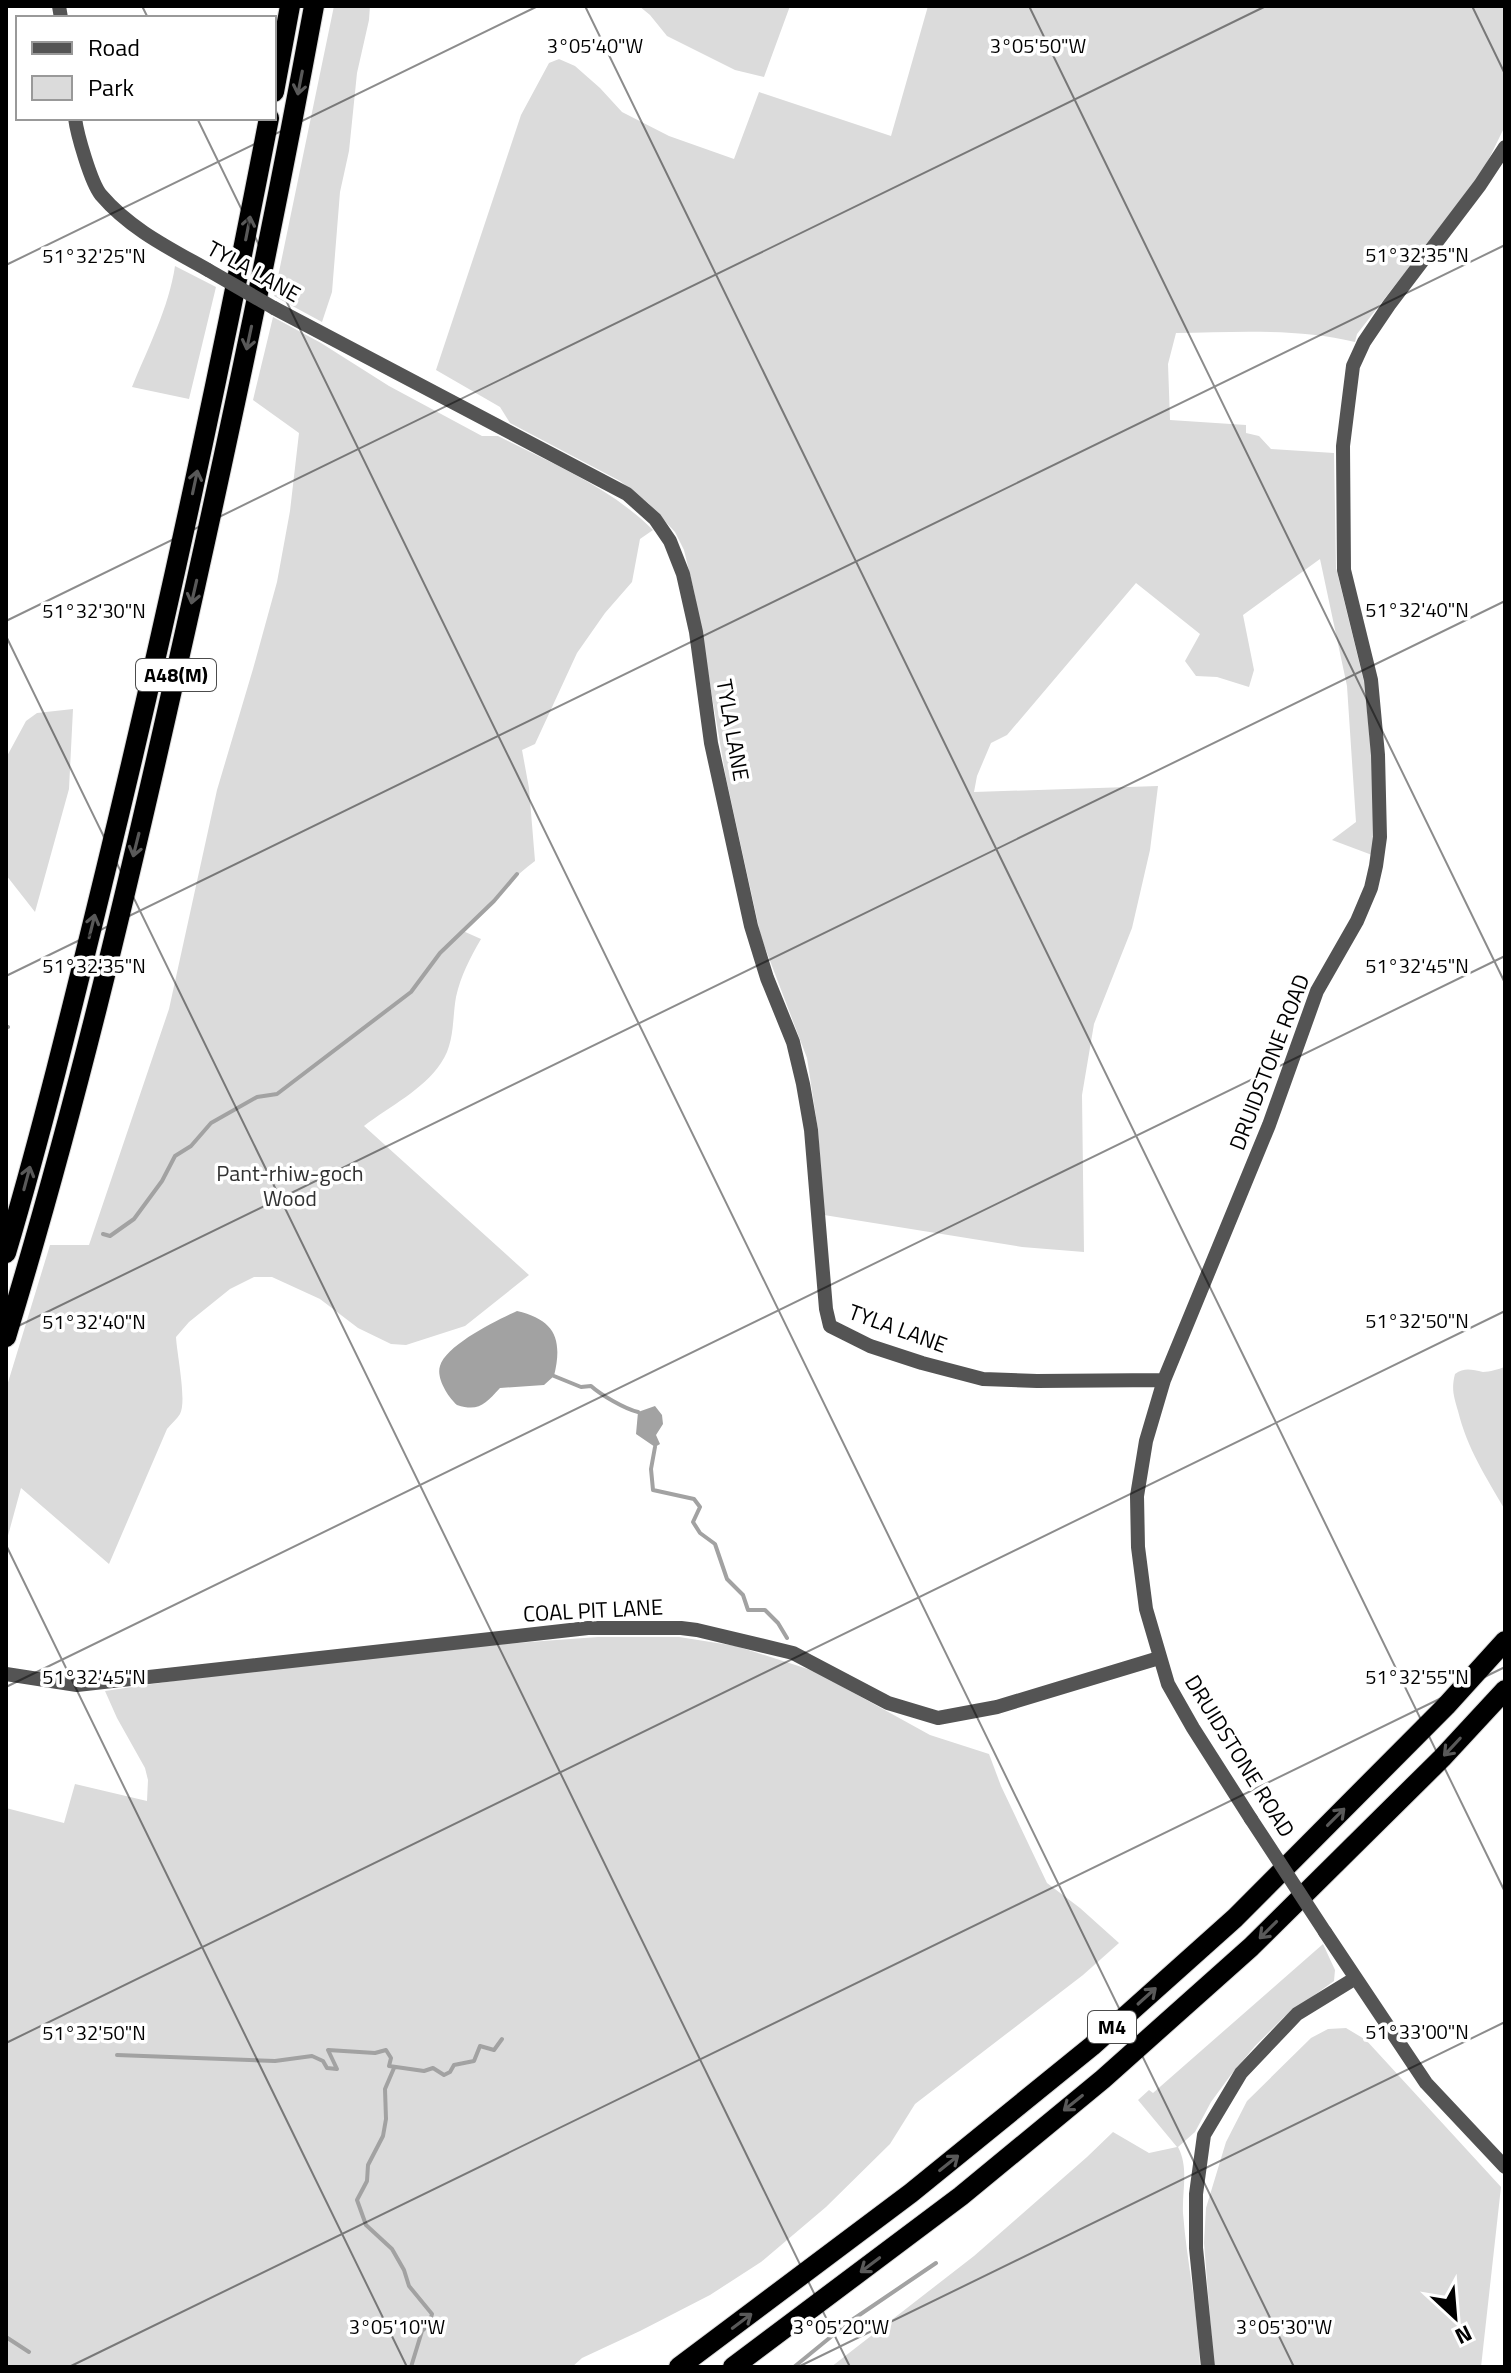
<svg xmlns="http://www.w3.org/2000/svg" width="1511" height="2373" font-family="'Titillium Web',sans-serif">
<style>
.green{fill:#dbdbdb}
.water{fill:#a2a2a2}
.lines{fill:none;stroke-linecap:round;stroke-linejoin:round}
.stream{stroke:#a2a2a2;stroke-width:4}
.highway-casing{stroke:#dbdbdb;stroke-width:22}
.minor{stroke:#545454;stroke-width:14}
.highway{stroke:#000;stroke-width:20}
.minor-bridge{stroke:#545454;stroke-width:14}
.oneway{stroke:#595959}
.ticks{fill:none;stroke:#000;stroke-width:2;stroke-opacity:0.45}
.labels{text-anchor:middle;stroke-width:7;stroke-linejoin:round;paint-order:stroke}
.shield{fill:#fff;stroke:#4c4c4c;stroke-width:2}
.shield-label{font-size:20px;font-weight:bold;fill:#000}
.street-label{font-size:22px;fill:#000;stroke:#fff}
.park-label{font-size:22px;fill:#323232;stroke:#fff}
.ticks-label{font-size:20px;text-anchor:middle;fill:#000;stroke:#fff;stroke-width:7;stroke-linejoin:round;paint-order:stroke}
</style>
<rect width="100%" height="100%" fill="#fff"/>
<path class="green" d="M 334,6 L 370,6 L 369,20 L 357,73 L 349,151 L 340,192 L 332,292 L 322,322 L 274,296 Z
M 639,6 L 790,6 L 764,77 L 735,70 L 667,36 L 650,15 Z
M 928,6 L 1505,6 L 1505,126 L 1481,175 L 1357,334 L 1355,342 C 1298,328 1235,332 1176,333 L 1168,364 L 1170,420 L 1246,425 L 1246,433 L 1259,436 L 1271,449 L 1334,453 L 1336,568 L 1364,682 L 1372,761 L 1375,837 L 1372,855 L 1332,840 L 1356,822 L 1347,686 L 1320,559 L 1243,615 L 1254,670 L 1249,687 L 1217,677 L 1196,676 L 1185,661 L 1200,634 L 1136,583 L 1007,735 L 991,743 L 977,776 L 974,792 L 1158,786 L 1150,850 L 1132,928 L 1094,1024 L 1082,1095 L 1084,1252 L 1022,1247 L 824,1215 L 818,1130 L 807,1058 L 761,937 L 726,778 L 694,591 L 684,550 L 675,532 L 648,503 L 620,481 L 510,423 L 500,407 L 436,370 L 521,115 L 549,63 L 559,59 L 575,66 L 600,88 L 622,112 L 669,136 L 734,159 L 759,92 L 891,136 Z
M 175,266 L 216,287 L 189,399 L 132,387 C 148,348 169,307 175,266 Z
M 273,317 L 321,343 L 389,386 L 482,436 L 498,436 C 551,463 610,487 653,530 L 640,539 L 632,582 L 605,613 L 577,653 L 535,744 L 522,750 L 529,788 L 535,861 C 508,881 487,908 463,931 L 481,939 C 470,958 461,975 456,997 C 452,1019 455,1043 441,1063 C 423,1090 390,1106 364,1126 L 529,1275 L 465,1326 L 406,1345 L 391,1344 L 358,1328 L 320,1299 L 272,1277 L 254,1277 L 230,1289 L 189,1322 L 176,1337 C 177,1355 187,1401 180,1414 C 177,1419 171,1424 167,1429 L 109,1564 L 21,1488 L 6,1543 L 6,1389 L 50,1245 L 89,1245 L 169,1009 L 217,790 L 253,669 L 277,582 L 290,511 L 299,433 L 253,400 Z
M 73,709 L 69,789 L 35,912 L 6,875 L 6,758 L 26,721 L 37,713 Z
M 1505,1367 L 1505,1510 C 1486,1477 1467,1448 1458,1411 C 1454,1397 1451,1389 1455,1374 C 1465,1367 1472,1370 1483,1372 C 1490,1372 1498,1369 1505,1367 Z
M 598,1637 L 679,1637 L 736,1646 L 814,1671 L 930,1735 L 989,1754 L 1001,1786 L 1047,1883 L 1080,1908 L 1119,1943 L 1083,1975 L 915,2104 L 890,2144 L 826,2207 L 761,2262 L 710,2295 L 640,2331 L 582,2358 L 572,2367 L 6,2367 L 6,1808 L 64,1823 L 75,1784 L 147,1801 L 148,1780 L 145,1768 L 117,1718 L 105,1691 C 268,1666 433,1648 598,1637 Z
M 1323,1944 L 1335,1970 L 1334,1981 L 1284,2017 L 1255,2046 L 1230,2076 L 1211,2102 L 1195,2132 L 1178,2147 C 1189,2168 1182,2190 1183,2213 C 1187,2265 1199,2315 1200,2367 L 831,2367 L 974,2256 L 1087,2157 L 1113,2132 L 1149,2153 L 1177,2147 L 1138,2100 L 1149,2090 L 1153,2093 Z
M 1346,2028 L 1366,2040 L 1501,2187 L 1481,2367 L 1214,2367 L 1204,2243 L 1206,2208 L 1226,2142 L 1247,2101 L 1311,2038 L 1328,2029 Z"/>
<path class="water" d="M 517,1311 C 555,1320 563,1339 554,1376 L 544,1385 L 500,1388 C 485,1404 479,1412 457,1405 C 448,1397 436,1378 440,1366 C 446,1345 497,1320 517,1311 Z
M 655,1406 L 662,1415 L 663,1424 L 656,1435 L 660,1444 L 655,1447 L 636,1434 L 638,1412 Z"/>
<g class="lines">
<path class="stream" d="M 6,1028 L 8,1027
M 103,1234 L 110,1236 L 134,1219 L 162,1181 L 175,1156 L 191,1146 L 211,1123 L 257,1097 L 277,1094 L 411,992 L 440,953 L 494,901 L 517,874
M 554,1376 L 581,1387 L 591,1386 C 601,1395 625,1409 638,1412
M 655,1447 L 651,1469 L 653,1490 L 694,1499 L 700,1507 L 693,1522 L 700,1533 L 715,1544 L 727,1579 L 743,1595 L 748,1610 L 765,1610 L 778,1623 L 787,1638
M 117,2055 L 275,2061 L 312,2056 L 323,2061 L 327,2068 L 337,2069 L 328,2050 L 375,2053 L 386,2050 L 391,2058 L 389,2066 L 424,2071 L 433,2068 L 444,2075 L 450,2072 L 454,2065 L 474,2061 L 480,2046 L 494,2050 L 502,2039
M 394,2068 L 385,2089 L 386,2119 L 383,2136 L 368,2165 L 367,2181 L 357,2200 L 366,2225 L 392,2249 L 404,2270 L 409,2286 L 432,2314 L 429,2324 L 422,2331 L 411,2367
M 6,2337 L 29,2352
M 794,2367 L 849,2322 L 936,2263"/>
<g class="highway-casing">
<path id="highway" d="M 274,92 L 290,6
M 6,1253 C 43,1128 74,1000 105,873 C 166,623 220,371 269,118
M 6,1337 C 73,1118 126,895 176,672 C 226,451 273,229 314,6
M 679,2367 L 911,2193 L 1092,2046 L 1235,1918 L 1446,1706 L 1505,1641
M 733,2367 L 961,2196 L 1103,2079 L 1251,1947 L 1442,1758 L 1505,1690"/>
</g>
<path class="minor" d="M 59,6 L 61,18
M 75,118 C 77,134 91,183 101,195 C 130,229 169,248 208,270
M 274,308 L 627,494 L 655,519 L 670,541 L 683,574 L 696,632 L 711,743 L 751,926 L 767,978 L 793,1042 L 803,1084 L 811,1130 L 826,1309 L 830,1326 L 870,1346 L 922,1363 L 983,1379 L 1037,1381 L 1164,1380
M 6,1674 L 77,1685 L 588,1628 L 681,1628 L 697,1630 L 793,1653 L 888,1703 L 938,1718 L 997,1707 L 1159,1658
M 1251,1819 L 1193,1728 L 1168,1684 L 1146,1609 L 1138,1547 L 1137,1496 L 1146,1441 L 1164,1380 L 1269,1125 L 1317,991 L 1357,921 L 1371,888 L 1376,866 L 1380,837 L 1378,755 L 1371,680 L 1344,570 L 1343,446 L 1353,366 L 1364,342 L 1389,305 L 1480,185 L 1505,147
M 1325,1932 L 1426,2083 L 1505,2167
M 1208,2367 L 1196,2248 L 1196,2194 L 1204,2135 L 1241,2073 L 1297,2014 L 1354,1979"/>
<use href="#highway" class="highway"/>
<path class="minor-bridge" d="M 208,270 L 274,308
M 1251,1819 L 1325,1932"/>
</g>
<defs><path id="oneway-shaft" d="M-6 0H5M1.5-3L5.5 0L1.5 3" fill="none" stroke-width="1.6" stroke-linecap="round" stroke-linejoin="round" transform="scale(2)"/></defs>
<g class="oneway">
<use href="#oneway-shaft" transform="translate(300 83) rotate(101)"/>
<use href="#oneway-shaft" transform="translate(248 228) rotate(-79)"/>
<use href="#oneway-shaft" transform="translate(249 338) rotate(102)"/>
<use href="#oneway-shaft" transform="translate(195 482) rotate(-78)"/>
<use href="#oneway-shaft" transform="translate(194 592) rotate(103)"/>
<use href="#oneway-shaft" transform="translate(136 845) rotate(104)"/>
<use href="#oneway-shaft" transform="translate(92 926) rotate(-76)"/>
<use href="#oneway-shaft" transform="translate(27 1178) rotate(-75)"/>
<use href="#oneway-shaft" transform="translate(1452 1747) rotate(133)"/>
<use href="#oneway-shaft" transform="translate(1336 1817) rotate(-45)"/>
<use href="#oneway-shaft" transform="translate(1268 1930) rotate(135)"/>
<use href="#oneway-shaft" transform="translate(1147 1996) rotate(-42)"/>
<use href="#oneway-shaft" transform="translate(1073 2103) rotate(141)"/>
<use href="#oneway-shaft" transform="translate(949 2163) rotate(-39)"/>
<use href="#oneway-shaft" transform="translate(870 2265) rotate(143)"/>
<use href="#oneway-shaft" transform="translate(742 2321) rotate(-37)"/>
</g>
<path class="ticks" d="M 142,6 L 148,18M 585,6 L 1505,1892M 1029,6 L 1505,983M 1472,6 L 1505,74M 197,118 L 1294,2367M 6,265 L 538,6M 6,621 L 1266,6M 6,636 L 850,2367M 6,976 L 1505,245M 6,1332 L 1505,601M 6,1545 L 407,2367M 6,1687 L 1505,956M 6,2043 L 1505,1311M 69,2367 L 1505,1667M 798,2367 L 1505,2022"/>
<g class="labels">
<g class="shield">
<rect x="136" y="659" width="80" height="32" rx="6"/>
<rect x="1088" y="2011" width="48" height="32" rx="6"/>
</g>
<g class="shield-label">
<text x="176" y="682">A48(M)</text>
<text x="1112" y="2034">M4</text>
</g>
<g class="street-label">
<text transform="translate(254 271) rotate(29)" y="8">TYLA LANE</text>
<text transform="translate(733 730) rotate(80)" y="8">TYLA LANE</text>
<text transform="translate(1269 1062) rotate(-69)" y="8">DRUIDSTONE ROAD</text>
<text transform="translate(898 1328) rotate(20)" y="8">TYLA LANE</text>
<text transform="translate(593 1610) rotate(-3)" y="8">COAL PIT LANE</text>
<text transform="translate(1240 1756) rotate(58)" y="8">DRUIDSTONE ROAD</text>
</g>
<g class="park-label">
<text x="290" y="1181">Pant-rhiw-goch<tspan x="290" dy="25">Wood</tspan></text>
</g>
</g>
<g class="ticks-label">
<text x="595" y="53">3°05'40"W</text>
<text x="1038" y="53">3°05'50"W</text>
<text x="1417" y="262">51°32'35"N</text>
<text x="94" y="263">51°32'25"N</text>
<text x="1417" y="617">51°32'40"N</text>
<text x="94" y="618">51°32'30"N</text>
<text x="1417" y="973">51°32'45"N</text>
<text x="94" y="973">51°32'35"N</text>
<text x="1417" y="1328">51°32'50"N</text>
<text x="94" y="1329">51°32'40"N</text>
<text x="1417" y="1684">51°32'55"N</text>
<text x="94" y="1684">51°32'45"N</text>
<text x="1417" y="2039">51°33'00"N</text>
<text x="94" y="2040">51°32'50"N</text>
<text x="397" y="2334">3°05'10"W</text>
<text x="841" y="2334">3°05'20"W</text>
<text x="1284" y="2334">3°05'30"W</text>
</g>
<rect width="1511" height="2373" fill="none" stroke="#000000" stroke-width="16"/>
<rect x="16" y="16" width="260" height="104" fill="#ffffff" stroke="#999999" stroke-width="2"/>
<rect x="32" y="42" width="40" height="12" fill="#545454" stroke="#999999" stroke-width="2"/>
<text x="88" y="56" font-size="24" fill="#000000">Road</text>
<rect x="32" y="76" width="40" height="24" fill="#dbdbdb" stroke="#999999" stroke-width="2"/>
<text x="88" y="96" font-size="24" fill="#000000">Park</text>
<g transform="translate(1455 2317) rotate(154)" stroke="#ffffff" stroke-width="6" paint-order="stroke">
<path d="M0-6L14 30L0 20L-14 30Z" fill="#000000"/>
<text y="-12" font-size="22" font-weight="bold" text-anchor="middle" fill="#000000">N</text>
</g>
</svg>
